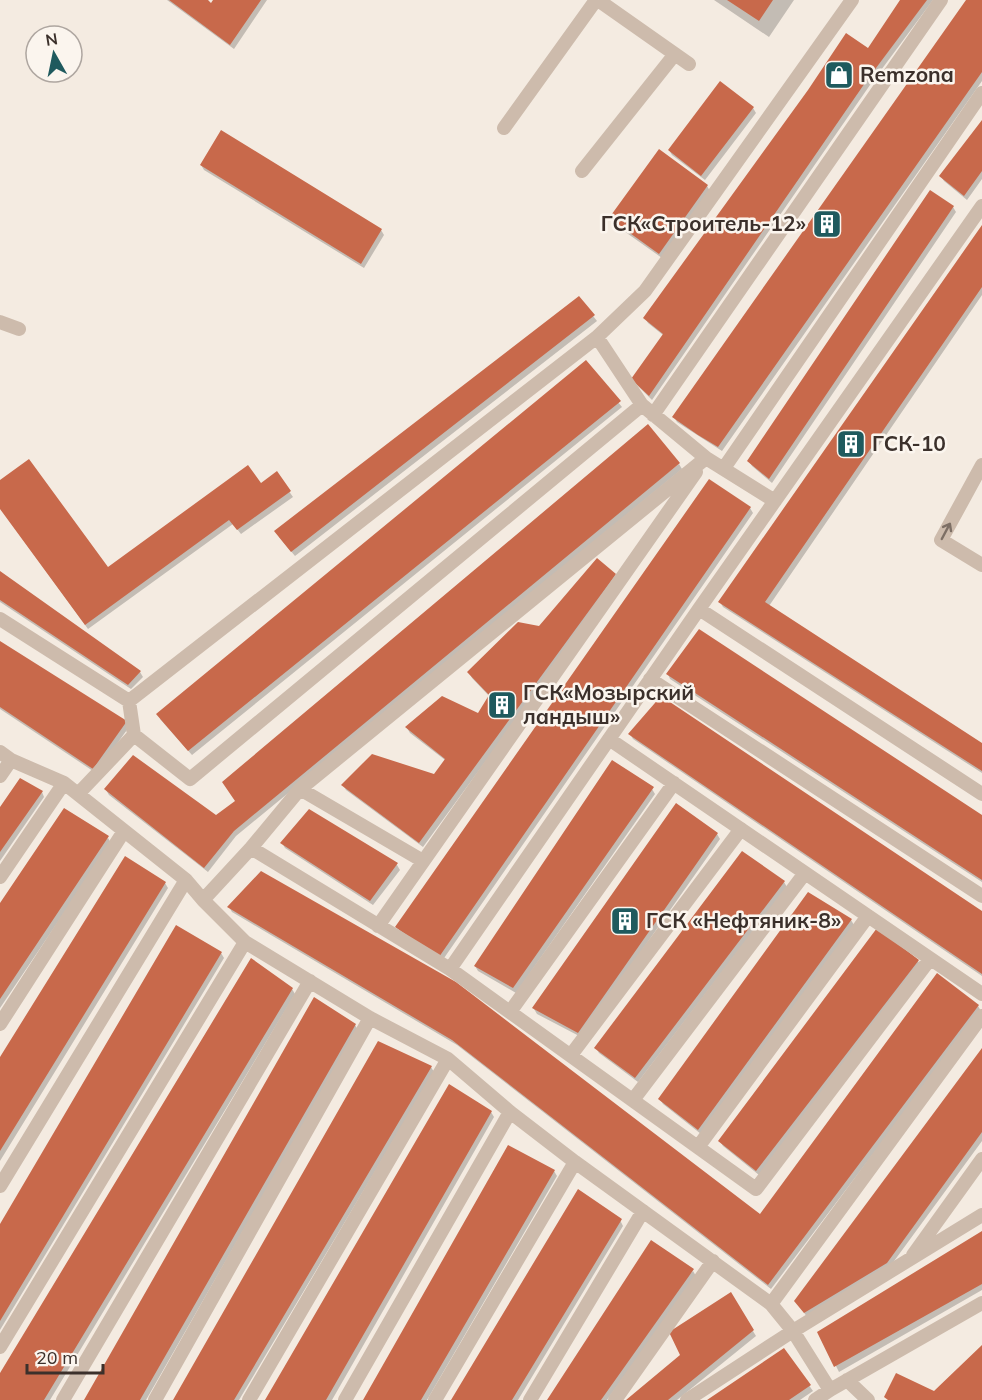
<svg xmlns="http://www.w3.org/2000/svg" width="982" height="1400" font-family="Mulish,sans-serif">
<style>
.shadow{fill:#0003}
.building{fill:#c8694b}
.lines{fill:none;stroke-linecap:round;stroke-linejoin:round}
.lane{stroke:#cdbbac;stroke-width:14}
.oneway{stroke:#7d6f65}
.labels{text-anchor:middle;stroke-width:5;stroke-linejoin:round;paint-order:stroke}
.poi-label{font-size:21px;font-weight:bold;fill:#3b302b;stroke:#fbf5ee;text-anchor:start}
</style>
<rect width="100%" height="100%" fill="#f4ebe1"/>
<path class="shadow" d="M 167,0 L 205,0 L 212,5 L 215,0 L 267,0 L 234,49 Z
M 714,0 L 794,0 L 769,37 Z
M 902,0 L 933,0 L 870,85 L 652,400 L 636,384 L 663,335 L 648,323 L 645,318 L 868,50 Z
M 968,0 L 982,0 L 982,81 L 722,451 L 677,422 L 674,417 Z
M 753,108 L 756,113 L 705,180 L 672,155 L 669,150 Z
M 982,122 L 982,179 L 967,200 L 944,181 L 941,176 Z
M 201,165 L 381,230 L 384,235 L 364,268 L 204,170 Z
M 707,186 L 710,191 L 662,258 L 614,224 L 611,219 Z
M 953,207 L 956,212 L 772,483 L 752,466 L 749,461 Z
M 982,228 L 982,295 L 769,606 L 982,745 L 982,773 L 723,607 L 720,602 Z
M 579,298 L 597,321 L 295,556 L 279,537 Z
M 585,362 L 622,407 L 192,755 L 160,719 Z
M 679,464 L 682,469 L 236,836 L 208,872 L 109,795 L 106,790 L 216,817 Z
M 277,474 L 293,497 L 241,534 L 233,524 L 88,629 L 0,508 L 0,482 L 107,569 L 261,485 Z
M 750,508 L 753,513 L 442,961 L 400,932 L 397,927 Z
M 0,573 L 140,672 L 143,677 L 131,689 L 0,602 Z
M 615,575 L 618,580 L 423,847 L 346,790 L 343,785 L 435,776 L 445,760 L 410,733 L 407,728 L 478,715 L 490,697 L 472,678 L 469,672 L 539,628 Z
M 0,643 L 126,722 L 129,727 L 96,773 L 0,709 Z
M 668,674 L 982,816 L 982,882 L 670,679 Z
M 630,734 L 982,913 L 982,976 L 633,739 Z
M 652,789 L 655,794 L 516,993 L 478,971 L 475,966 Z
M 42,792 L 44,797 L 0,861 L 0,810 Z
M 676,805 L 717,834 L 720,839 L 581,1037 L 537,1014 L 534,1009 Z
M 310,811 L 397,865 L 400,870 L 373,905 L 285,848 L 282,843 Z
M 108,838 L 111,843 L 0,1008 L 0,905 Z
M 784,882 L 787,887 L 638,1082 L 599,1053 L 596,1048 Z
M 165,883 L 168,888 L 0,1161 L 0,1060 Z
M 808,894 L 851,920 L 854,925 L 701,1134 L 663,1104 L 660,1099 Z
M 229,907 L 760,1216 L 978,1006 L 981,1011 L 771,1289 L 457,1045 L 232,912 Z
M 877,930 L 918,961 L 921,966 L 759,1175 L 723,1146 L 720,1141 Z
M 221,953 L 224,958 L 0,1330 L 0,1227 Z
M 292,989 L 295,994 L 50,1400 L 0,1400 L 0,1376 Z
M 355,1025 L 358,1030 L 146,1400 L 86,1400 Z
M 982,1051 L 982,1141 L 889,1268 L 808,1318 L 799,1306 Z
M 431,1067 L 434,1072 L 239,1400 L 175,1400 Z
M 491,1112 L 494,1117 L 332,1400 L 266,1400 Z
M 554,1171 L 557,1176 L 427,1400 L 365,1400 Z
M 620,1220 L 623,1226 L 518,1400 L 453,1400 Z
M 982,1233 L 982,1290 L 839,1372 L 819,1332 Z
M 693,1271 L 696,1276 L 607,1400 L 549,1400 Z
M 730,1294 L 756,1336 L 677,1400 L 629,1400 L 682,1355 Z
M 784,1350 L 813,1391 L 800,1400 L 710,1400 Z"/>
<path class="building" d="M 169,0 L 208,0 L 211,3 L 213,0 L 261,0 L 230,45 Z
M 727,0 L 773,0 L 759,21 Z
M 900,0 L 927,0 L 867,80 L 649,396 L 631,379 L 663,334 L 643,318 L 808,90 L 846,33 L 868,48 Z
M 966,0 L 982,0 L 982,72 L 718,447 L 698,435 L 672,417 Z
M 720,81 L 754,107 L 701,176 L 668,150 Z
M 982,120 L 982,171 L 964,196 L 939,176 Z
M 221,130 L 382,229 L 361,264 L 200,165 Z
M 659,149 L 708,185 L 659,254 L 609,218 Z
M 930,190 L 954,206 L 769,479 L 747,461 Z
M 982,225 L 982,287 L 765,602 L 982,743 L 982,771 L 718,602 Z
M 579,296 L 595,315 L 291,552 L 274,531 Z
M 586,360 L 621,401 L 188,751 L 156,714 Z
M 648,424 L 680,463 L 234,831 L 204,868 L 104,789 L 133,755 L 216,815 L 235,801 L 222,782 Z
M 29,459 L 108,567 L 248,465 L 261,483 L 277,471 L 291,491 L 237,530 L 229,520 L 85,625 L 0,509 L 0,480 Z
M 709,479 L 751,507 L 439,957 L 395,927 Z
M 597,558 L 616,574 L 419,843 L 341,785 L 372,754 L 434,774 L 445,759 L 405,727 L 442,696 L 478,713 L 489,695 L 467,672 L 518,622 L 539,626 Z
M 0,571 L 141,671 L 128,685 L 0,600 Z
M 699,629 L 982,815 L 982,880 L 666,674 Z
M 0,641 L 127,721 L 93,769 L 0,707 Z
M 661,696 L 982,911 L 982,974 L 628,734 Z
M 612,760 L 654,787 L 513,988 L 474,966 Z
M 20,778 L 43,791 L 0,852 L 0,807 Z
M 676,803 L 718,833 L 578,1033 L 532,1008 Z
M 64,808 L 109,836 L 0,999 L 0,903 Z
M 309,809 L 398,863 L 370,901 L 280,843 Z
M 742,851 L 785,881 L 635,1078 L 594,1048 Z
M 125,856 L 166,882 L 0,1151 L 0,1057 Z
M 261,871 L 456,982 L 760,1214 L 937,973 L 979,1005 L 768,1285 L 452,1040 L 227,907 Z
M 808,892 L 852,919 L 698,1130 L 658,1099 Z
M 176,925 L 222,952 L 0,1321 L 0,1224 Z
M 877,928 L 919,960 L 756,1171 L 718,1141 Z
M 251,958 L 293,988 L 44,1400 L 0,1400 L 0,1373 Z
M 314,997 L 356,1024 L 140,1400 L 84,1400 Z
M 378,1041 L 432,1066 L 234,1400 L 173,1400 Z
M 982,1048 L 982,1132 L 887,1263 L 804,1313 L 794,1301 Z
M 449,1084 L 492,1111 L 326,1400 L 265,1400 Z
M 508,1145 L 555,1170 L 421,1400 L 363,1400 Z
M 578,1189 L 622,1219 L 512,1400 L 451,1400 Z
M 982,1231 L 982,1284 L 834,1367 L 817,1332 Z
M 651,1240 L 694,1269 L 601,1400 L 547,1400 Z
M 731,1292 L 754,1330 L 668,1400 L 626,1400 L 680,1355 L 669,1332 Z
M 982,1345 L 982,1400 L 888,1400 L 884,1397 L 896,1373 L 934,1391 Z
M 784,1348 L 811,1385 L 789,1400 L 707,1400 Z"/>
<g class="lines">
<path class="lane" d="M 598,0 L 689,64
M 504,128 L 596,0
M 582,171 L 675,54
M 0,322 L 19,329
M 597,337 L 642,405 L 706,458 L 775,501
M 653,415 L 941,0
M 982,465 L 941,540 L 982,565
M 724,468 L 982,93
M 699,609 L 982,794
M 0,619 L 129,701 L 597,337 L 645,291 L 852,0
M 650,679 L 982,896
M 134,735 L 190,779 L 642,405
M 609,739 L 982,994
M 0,752 L 11,760 L 64,783 L 186,880 L 203,900 L 245,942 L 370,1018 L 448,1059 L 510,1112 L 575,1162 L 771,1304 L 793,1331 L 830,1390
M 0,776 L 11,760
M 300,789 L 423,861
M 78,794 L 134,735 L 129,701
M 251,848 L 450,969 L 756,1189 L 930,959
M 0,877 L 64,783
M 203,900 L 251,848 L 300,789 L 706,458
M 378,926 L 696,472
M 450,969 L 699,609 L 982,206
M 510,1012 L 674,783
M 0,1024 L 124,831
M 571,1055 L 741,829
M 633,1100 L 805,873
M 698,1147 L 868,916
M 0,1186 L 186,880
M 913,1255 L 982,1159
M 771,1304 L 982,1016
M 0,1347 L 245,942
M 847,1380 L 868,1400
M 63,1400 L 310,981
M 155,1400 L 370,1018
M 249,1400 L 448,1059
M 345,1400 L 510,1112
M 435,1400 L 575,1162
M 530,1400 L 643,1211
M 615,1400 L 713,1261
M 687,1400 L 793,1331 L 982,1215
M 815,1400 L 830,1390 L 982,1303"/>
</g>
<defs><path id="oneway-shaft" d="M-6 0H5M1.5-3L5.5 0L1.5 3" fill="none" stroke-width="1.6" stroke-linecap="round" stroke-linejoin="round" transform="scale(1.5)"/></defs>
<use class="oneway" href="#oneway-shaft" transform="translate(946 531) rotate(-62)"/>
<defs>
<g id="shop-square" transform="scale(1.5)"><rect x="-9" y="-9" width="18" height="18" rx="4" fill="#1f5a5e" stroke="#fbf5ee"/><path d="M-5-2.5h2.3a2.7 3.5 0 0 1 5.4 0H5L5.5 6h-11ZM-1.5-2.5h3a1.5 2.3 0 0 0-3 0Z" fill="#fff"/></g>
<g id="building-square" transform="scale(1.5)"><rect x="-9" y="-9" width="18" height="18" rx="4" fill="#1f5a5e" stroke="#fbf5ee"/><path d="M-4-6H4V6H1V3H-1V6H-4ZM-2.5-4.3h1.7v1.8h-1.7ZM.8-4.3h1.7v1.8H.8ZM-2.5-1h1.7V.8h-1.7ZM.8-1h1.7V.8H.8Z" fill="#fff"/></g>
</defs>
<g fill-rule="evenodd">
<use href="#shop-square" x="839" y="75"/>
<use href="#building-square" x="827" y="224"/>
<use href="#building-square" x="851" y="444"/>
<use href="#building-square" x="502" y="705"/>
<use href="#building-square" x="625" y="921"/>
</g>
<g class="labels">
<g class="poi-label">
<text x="860" y="82">Remzona</text>
<text x="806" y="231" text-anchor="end">ГСК«Строитель-12»</text>
<text x="872" y="451">ГСК-10</text>
<text x="523" y="700">ГСК«Мозырский<tspan x="523" dy="24">ландыш»</tspan></text>
<text x="646" y="928">ГСК «Нефтяник-8»</text>
</g>
</g>
<g transform="translate(54 54) rotate(351)"><circle r="28" fill="#fbf5ee" stroke="#aea6a0" stroke-width="1.5"/>
<path d="M0-4.5L10 22L0 15L-10 22Z" fill="#1f5a5e"/>
<text y="-9" font-size="16" font-weight="bold" text-anchor="middle" fill="#3b302b">N</text>
</g>
<path d="M27 1364v9h76v-9" fill="none" stroke="#3b302b" stroke-width="3"/>
<text x="36" y="1364" font-size="18" fill="#3b302b" stroke="#fbf5ee" stroke-width="4.5" paint-order="stroke">20 m</text>
</svg>
